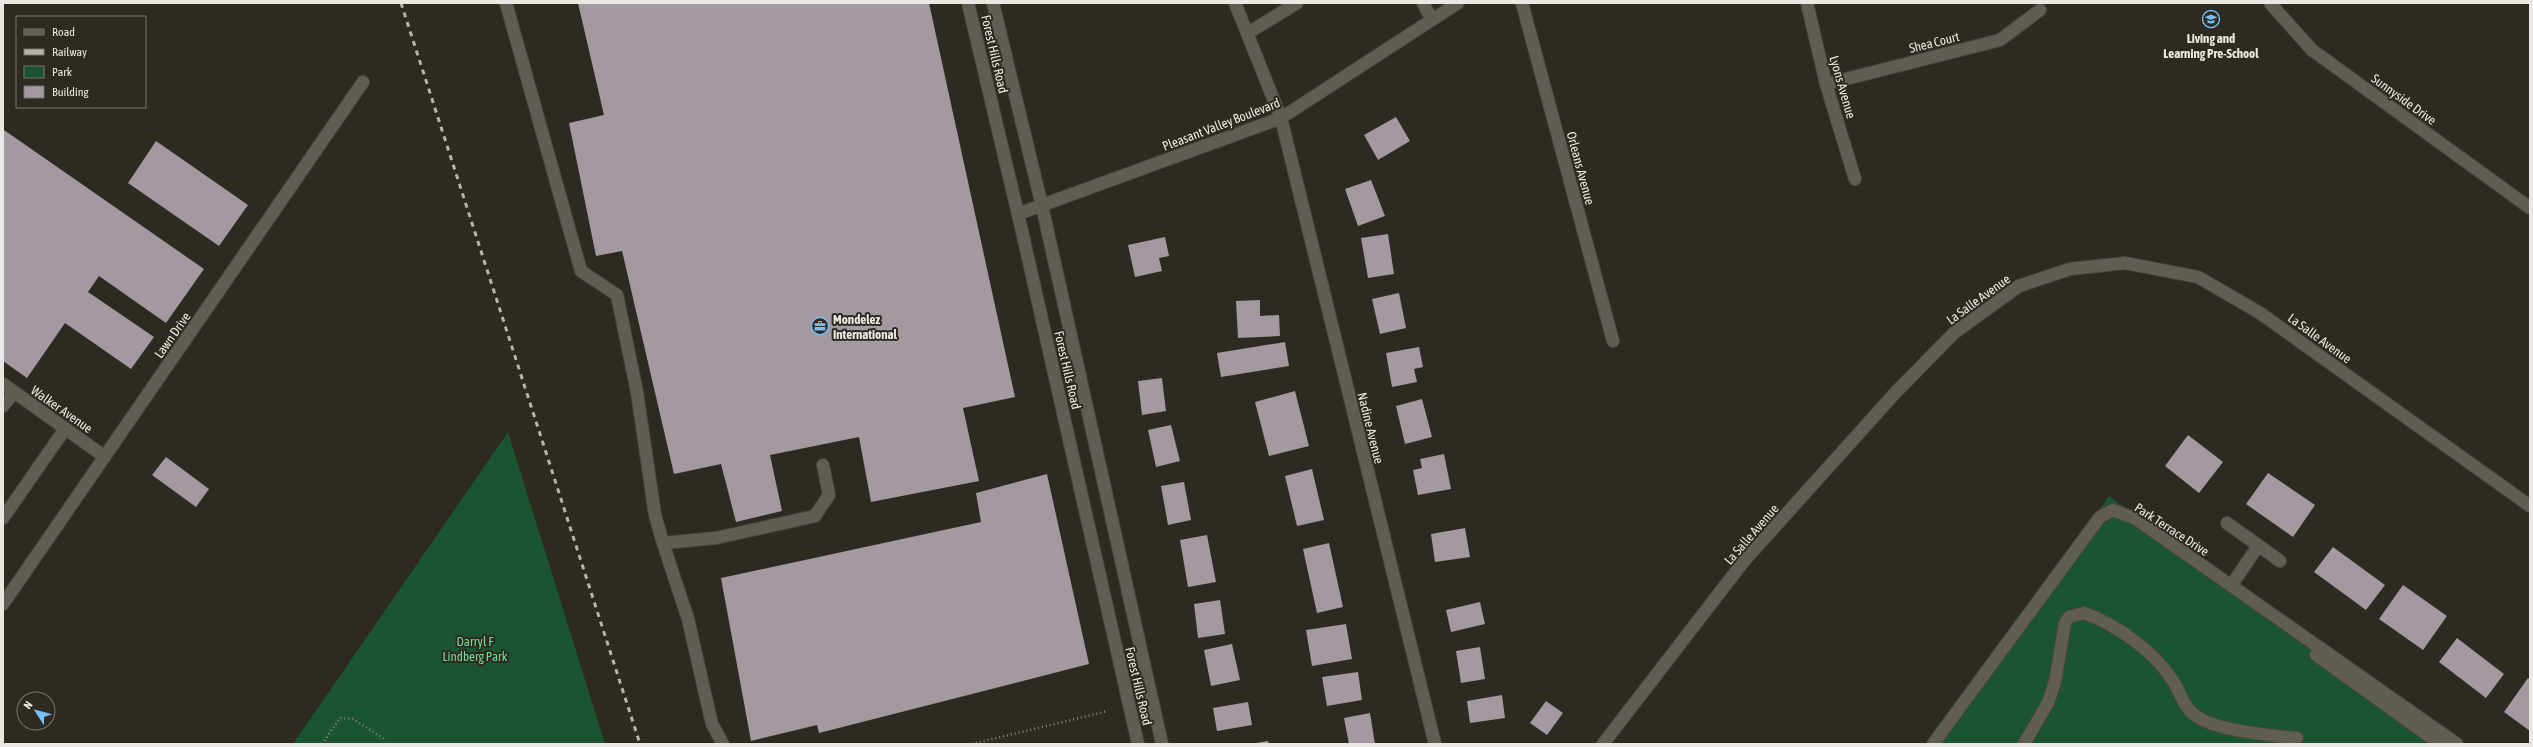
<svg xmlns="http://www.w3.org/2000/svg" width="2533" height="747" font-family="'Asap Condensed',sans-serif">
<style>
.green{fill:#1a5430}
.building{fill:#a299a1}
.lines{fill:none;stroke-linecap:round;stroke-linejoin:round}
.minor-casing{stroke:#49463e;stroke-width:14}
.path{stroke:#89867f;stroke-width:2.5;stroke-dasharray:1 3;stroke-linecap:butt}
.minor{stroke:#615d53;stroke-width:12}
.rail{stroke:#b7b4ae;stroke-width:3;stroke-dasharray:5 5;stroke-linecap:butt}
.labels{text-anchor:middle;stroke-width:4;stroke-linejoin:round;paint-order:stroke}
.poi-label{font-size:13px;font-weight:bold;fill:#ebe8e3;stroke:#2e2a21}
.street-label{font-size:13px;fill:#ebe8e3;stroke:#2e2a21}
.park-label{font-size:13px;fill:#69e092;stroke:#2e2a21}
</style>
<rect width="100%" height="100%" fill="#2e2a21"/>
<path class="green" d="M 508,432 L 605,744 L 293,744 Z
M 2109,496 L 2448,744 L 1932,744 Z"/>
<path class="building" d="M 578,3 L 929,3 L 1015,397 L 963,408 L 979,481 L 871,502 L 859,437 L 770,455 L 782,511 L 736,522 L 721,464 L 674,474 L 622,251 L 596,256 L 569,123 L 604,115 Z
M 1396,117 L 1410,141 L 1378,160 L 1364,135 Z
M 4,130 L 204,269 L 166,323 L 99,276 L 88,292 L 154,337 L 131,369 L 65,323 L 27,378 L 3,361 Z
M 156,141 L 248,205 L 219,246 L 128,183 Z
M 1371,180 L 1385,216 L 1358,226 L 1345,189 Z
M 1388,234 L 1394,274 L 1368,278 L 1361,238 Z
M 1165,237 L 1169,256 L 1159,258 L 1162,271 L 1135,277 L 1128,245 Z
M 1399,293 L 1406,328 L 1380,334 L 1372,299 Z
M 1260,300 L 1260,316 L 1279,315 L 1280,336 L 1238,338 L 1236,301 Z
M 1285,342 L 1289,366 L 1221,377 L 1217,353 Z
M 1419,347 L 1423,367 L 1414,369 L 1417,382 L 1392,387 L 1386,353 Z
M 1162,378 L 1166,411 L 1142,415 L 1138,381 Z
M 1295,391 L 1309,446 L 1269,456 L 1255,402 Z
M 1422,399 L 1432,437 L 1405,444 L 1396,406 Z
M 1171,425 L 1180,461 L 1156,467 L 1148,430 Z
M 2188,435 L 2223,462 L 2199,493 L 2165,466 Z
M 1444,454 L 1451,489 L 1418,495 L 1413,470 L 1422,468 L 1420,459 Z
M 166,457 L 209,489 L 196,507 L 152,475 Z
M 1312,469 L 1324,520 L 1297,526 L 1285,476 Z
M 2268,473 L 2315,505 L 2293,537 L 2246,504 Z
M 1047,474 L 1089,664 L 819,733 L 817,725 L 751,741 L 721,578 L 981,522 L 976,493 Z
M 1184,482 L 1191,520 L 1168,525 L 1161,486 Z
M 1465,528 L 1470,557 L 1435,562 L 1431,534 Z
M 1207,535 L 1216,582 L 1188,587 L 1180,540 Z
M 1329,543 L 1343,607 L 1317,613 L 1303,549 Z
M 2333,547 L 2385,585 L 2366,610 L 2314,572 Z
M 2403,585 L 2447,616 L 2423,650 L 2379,619 Z
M 1220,600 L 1225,634 L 1198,638 L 1194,604 Z
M 1480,602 L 1485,624 L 1451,632 L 1446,610 Z
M 1346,624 L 1352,659 L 1312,666 L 1306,630 Z
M 2457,638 L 2504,674 L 2486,698 L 2439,662 Z
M 1232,644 L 1240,680 L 1211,686 L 1204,650 Z
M 1480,647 L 1485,679 L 1461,683 L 1456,651 Z
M 1358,672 L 1362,700 L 1327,706 L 1322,677 Z
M 2528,678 L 2530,680 L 2530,731 L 2504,712 Z
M 1502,695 L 1505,718 L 1470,723 L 1467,701 Z
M 1546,701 L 1563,713 L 1547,735 L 1530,723 Z
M 1248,702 L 1252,725 L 1217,731 L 1213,708 Z
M 1370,713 L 1375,744 L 1349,744 L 1344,718 Z
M 1268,741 L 1269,744 L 1256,744 L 1256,743 Z"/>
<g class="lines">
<g class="minor-casing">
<path id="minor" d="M 506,3 L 581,271 L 617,295 L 637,392 L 655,515 L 663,543 L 716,538 L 815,516 L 829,495 L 823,465
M 968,3 L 1021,227 L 1138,744
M 993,3 L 1042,206 L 1162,744
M 1235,3 L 1281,118 L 1435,744
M 1423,3 L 1432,20
M 1522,3 L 1613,341
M 1807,3 L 1826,84 L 1855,179
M 2270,3 L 2312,50 L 2530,208
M 1248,33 L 1297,3
M 1826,84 L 2000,40 L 2040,10
M 1018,214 L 1281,118 L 1458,3
M 3,384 L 105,457
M 3,406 L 14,392
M 3,518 L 65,429
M 2227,523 L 2280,561
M 663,543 L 688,619 L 712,724 L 723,744
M 2231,586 L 2258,546
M 3,604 L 363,82
M 2316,655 L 2440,744
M 1603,744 L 1744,561 L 1896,392 L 1954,333 L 2019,286 L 2070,269 L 2125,263 L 2198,277 L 2260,313 L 2530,506
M 1933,744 L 2100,517 L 2113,510 L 2136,519 L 2457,744
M 2024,744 L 2048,703 L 2055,682 L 2065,623 L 2069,617 L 2084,613 C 2117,625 2154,651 2173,681 C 2181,693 2183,707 2196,716 C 2214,730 2274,736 2297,738"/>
</g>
<path class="path" d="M 322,744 L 340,718 L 353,719 L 386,740
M 972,744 L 1108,711"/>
<use href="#minor" class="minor"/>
<path class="rail" d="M 401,3 L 640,744"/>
</g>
<defs>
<g id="school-ring" transform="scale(0.9)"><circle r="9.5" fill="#2e2a21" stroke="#76c0f7" stroke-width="1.5"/><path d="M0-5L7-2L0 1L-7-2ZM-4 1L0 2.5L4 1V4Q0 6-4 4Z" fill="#76c0f7"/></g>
<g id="office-ring" transform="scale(0.9)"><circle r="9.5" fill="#2e2a21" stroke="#76c0f7" stroke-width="1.5"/><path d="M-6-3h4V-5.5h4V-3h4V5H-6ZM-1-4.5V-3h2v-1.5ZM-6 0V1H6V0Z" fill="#76c0f7"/></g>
</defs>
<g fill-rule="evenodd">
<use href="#school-ring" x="2211" y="19"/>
<use href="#office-ring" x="820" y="326"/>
</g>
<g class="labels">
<g class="poi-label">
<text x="2211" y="43">Living and<tspan x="2211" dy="15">Learning Pre-School</tspan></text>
<text x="833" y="324" text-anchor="start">Mondelez<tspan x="833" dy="15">International</tspan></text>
</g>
<g class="street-label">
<text transform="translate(1934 42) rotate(-14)" y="5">Shea Court</text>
<text transform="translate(995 54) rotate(77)" y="5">Forest Hills Road</text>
<text transform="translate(1843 87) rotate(74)" y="5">Lyons Avenue</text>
<text transform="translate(2404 99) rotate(36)" y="5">Sunnyside Drive</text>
<text transform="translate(1221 124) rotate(-21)" y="5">Pleasant Valley Boulevard</text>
<text transform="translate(1581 168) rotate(75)" y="5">Orleans Avenue</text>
<text transform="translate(1978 299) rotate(-36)" y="5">La Salle Avenue</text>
<text transform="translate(172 335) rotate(-55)" y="5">Lawn Drive</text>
<text transform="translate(2320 338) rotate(36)" y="5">La Salle Avenue</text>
<text transform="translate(1068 370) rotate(77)" y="5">Forest Hills Road</text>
<text transform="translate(62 409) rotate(35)" y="5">Walker Avenue</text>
<text transform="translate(1371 428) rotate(76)" y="5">Nadine Avenue</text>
<text transform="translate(2172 529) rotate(33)" y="5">Park Terrace Drive</text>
<text transform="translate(1751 534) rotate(-49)" y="5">La Salle Avenue</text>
<text transform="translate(1139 686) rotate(77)" y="5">Forest Hills Road</text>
</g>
<g class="park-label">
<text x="475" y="646">Darryl F<tspan x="475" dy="15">Lindberg Park</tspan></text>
</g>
</g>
<rect width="2533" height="747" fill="none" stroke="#ebe8e3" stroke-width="8"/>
<rect x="16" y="16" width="130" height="92" fill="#2e2a21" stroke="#7a766f"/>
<rect x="24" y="29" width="20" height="6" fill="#615d53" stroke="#7a766f"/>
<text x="52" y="36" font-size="12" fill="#ebe8e3">Road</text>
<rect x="24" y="49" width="20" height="6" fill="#b7b4ae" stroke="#7a766f"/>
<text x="52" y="56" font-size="12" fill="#ebe8e3">Railway</text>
<rect x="24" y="66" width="20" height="12" fill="#1a5430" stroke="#7a766f"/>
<text x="52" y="76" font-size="12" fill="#ebe8e3">Park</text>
<rect x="24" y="86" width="20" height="12" fill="#a299a1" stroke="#7a766f"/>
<text x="52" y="96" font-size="12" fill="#ebe8e3">Building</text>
<g transform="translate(36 711) rotate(306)"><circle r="19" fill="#2e2a21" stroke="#7a766f"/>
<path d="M0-3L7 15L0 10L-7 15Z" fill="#76c0f7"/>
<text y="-6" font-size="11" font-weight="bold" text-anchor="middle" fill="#ebe8e3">N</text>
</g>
</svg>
